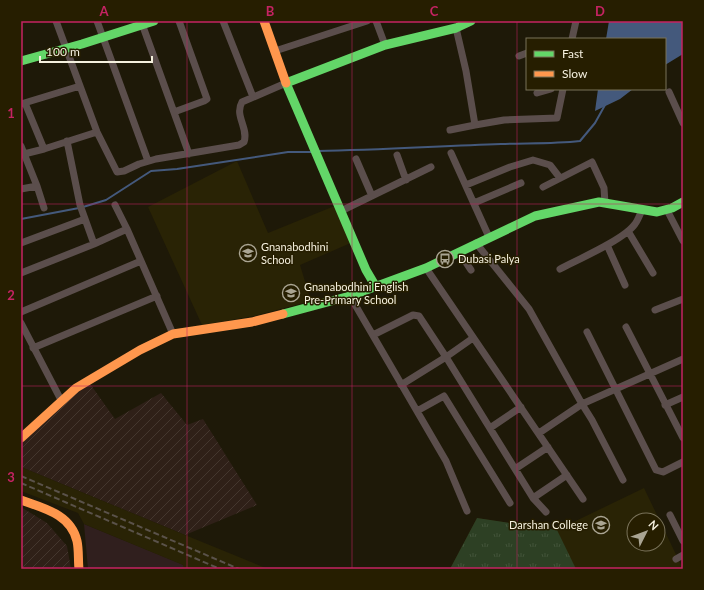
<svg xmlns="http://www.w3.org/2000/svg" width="704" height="590" font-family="Lato,sans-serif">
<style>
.commercial{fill:#301f1e}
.industrial{fill:url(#industrial-furrows)}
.built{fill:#292305;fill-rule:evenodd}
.park{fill:url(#park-tufts)}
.water{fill:#44597c}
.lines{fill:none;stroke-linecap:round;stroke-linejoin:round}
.stream{stroke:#44597c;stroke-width:2}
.street{stroke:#5b4e4c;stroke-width:7}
.fast{stroke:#63d668;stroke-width:9}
.slow{stroke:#ff974d;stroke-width:9}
.rail{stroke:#5a524a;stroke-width:2;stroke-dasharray:6 3;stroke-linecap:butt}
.grid{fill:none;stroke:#c52362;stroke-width:1;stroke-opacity:0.55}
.labels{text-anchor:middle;stroke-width:3;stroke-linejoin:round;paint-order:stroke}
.poi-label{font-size:11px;fill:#f5f0de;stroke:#261e00;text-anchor:start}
.neatline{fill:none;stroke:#c52362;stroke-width:1.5}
.grid-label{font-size:13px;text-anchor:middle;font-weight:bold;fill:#c52362}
</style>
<defs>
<pattern id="industrial-furrows" width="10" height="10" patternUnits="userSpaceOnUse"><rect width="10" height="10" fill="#2f2018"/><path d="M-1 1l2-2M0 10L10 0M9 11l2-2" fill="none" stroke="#44362e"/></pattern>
<pattern id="park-tufts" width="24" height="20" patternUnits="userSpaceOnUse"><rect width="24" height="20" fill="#2d4024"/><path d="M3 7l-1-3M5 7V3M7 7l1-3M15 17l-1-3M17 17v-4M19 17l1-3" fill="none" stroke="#425339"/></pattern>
</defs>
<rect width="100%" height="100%" fill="#1e1908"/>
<path class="commercial" d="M 84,524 L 184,565 L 184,569 L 88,569 Z"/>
<path class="industrial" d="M 88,381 L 115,419 L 161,393 L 187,425 L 203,419 L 257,505 L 185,535 L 21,467 L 21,440 Z
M 21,507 L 47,523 L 67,546 L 71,569 L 21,569 Z"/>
<path class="built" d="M 237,161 L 268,233 L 337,205 L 353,242 L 300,265 L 311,301 L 254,316 L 202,325 L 148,207 Z
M 21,467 L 185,535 L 268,569 L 184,569 L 183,565 L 84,524 L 78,513 L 21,491 Z
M 644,488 L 683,569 L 450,569 L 477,518 L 557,530 ZM 634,520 L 658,520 L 658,544 L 634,544 Z"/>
<path class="park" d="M 477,518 L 557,530 L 576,569 L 450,569 Z"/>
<path class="water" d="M 609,21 L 683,21 L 683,54 L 665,65 L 665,39 L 606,39 Z
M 598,89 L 633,89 L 620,99 L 595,111 Z"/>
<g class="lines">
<path class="stream" d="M 318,151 C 379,150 440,146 501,144 C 527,143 553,144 580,141 L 595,123 L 605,105
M 83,207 L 106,200 L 151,171 L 177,169 L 288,152 L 312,152
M 21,219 L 79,208"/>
<path class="street" d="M 56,21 L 97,132 L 117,172 L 124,171 L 139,164 L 156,159 L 239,145 L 244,142 C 249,128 234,116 242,102 L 286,83
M 97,21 L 148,161
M 141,21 L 189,154
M 223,21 L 253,97
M 376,21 L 385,45
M 456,28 L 466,71 L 475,125 L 504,120 L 557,118 L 563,89
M 572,39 L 576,21
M 275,51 L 367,21
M 519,56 L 527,53
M 669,92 L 683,123
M 537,93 L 551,89
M 25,103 L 44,149 L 97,132
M 21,104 L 80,86
M 174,112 L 204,101 L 207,99 L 179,21
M 450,130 L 475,125
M 67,141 L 80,205 L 94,244
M 21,146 L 37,186 L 21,189
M 451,153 L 489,237
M 24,154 L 44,149
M 397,155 L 406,180
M 356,159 L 372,196
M 466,185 L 510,167 L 533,160 L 550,165 L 560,178
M 37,186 L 44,208
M 543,187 L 592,162 L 604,188 L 605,203
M 474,203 L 521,183
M 115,205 L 127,229
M 667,210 L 683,241
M 341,211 L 431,167
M 628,231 L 653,273
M 21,243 L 85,219
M 476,243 L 529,309 L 582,404 L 592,420 L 623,480
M 607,245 L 625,285
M 459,252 L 471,270
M 426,268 L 583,499
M 560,269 C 577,260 625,239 635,224 C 638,220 640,214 642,210
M 21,273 L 94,244 L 127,229 L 173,334
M 350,296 L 446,461 L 467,511
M 655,310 L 683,299
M 21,312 L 141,261
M 21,323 L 61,400
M 626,327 L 683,438
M 587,332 L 656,470 L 663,472 L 683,462
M 373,335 L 413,315 L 419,316 L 446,357 L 533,498 L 546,512
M 33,348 L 157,296
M 401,385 L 446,357 L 473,338
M 665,405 L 683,397
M 417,411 L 444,396 L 510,503
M 490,428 L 521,407
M 539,433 L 582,404 L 683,359
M 515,469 L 548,447
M 533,498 L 567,475
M 670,515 L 683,541
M 676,559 L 683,555"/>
<path class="fast" d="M 21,61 L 82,44 L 154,21
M 376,287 L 366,270 L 286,83 L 385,45 L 456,28 L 471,21
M 283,314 L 350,296 L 426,268 L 535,216 L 599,202 L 657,212 L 672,208 L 683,202"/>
<path class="slow" d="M 264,21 L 286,83
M 21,438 L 76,388 L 140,350 L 173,334 L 252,322 L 283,314
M 21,500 C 43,508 71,514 77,541 C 79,550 78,560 79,569"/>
<path class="rail" d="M 21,476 L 239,569
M 21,483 L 220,569"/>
</g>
<path class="grid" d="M 187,21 L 187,569M 352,21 L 352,569M 517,21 L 517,569M 21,204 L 683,204M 21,386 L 683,386"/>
<defs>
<g id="school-ring" transform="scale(0.9)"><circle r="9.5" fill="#261e00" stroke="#aaa593" stroke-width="1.5"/><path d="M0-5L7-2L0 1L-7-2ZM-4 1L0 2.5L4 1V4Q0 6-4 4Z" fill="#aaa593"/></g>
<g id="bus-ring" transform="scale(0.9)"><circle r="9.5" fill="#261e00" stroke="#aaa593" stroke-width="1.5"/><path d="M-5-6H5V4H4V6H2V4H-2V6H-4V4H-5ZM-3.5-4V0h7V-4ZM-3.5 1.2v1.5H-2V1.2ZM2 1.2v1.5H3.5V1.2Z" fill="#aaa593"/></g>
<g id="university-ring" transform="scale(0.9)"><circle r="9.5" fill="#261e00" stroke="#aaa593" stroke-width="1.5"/><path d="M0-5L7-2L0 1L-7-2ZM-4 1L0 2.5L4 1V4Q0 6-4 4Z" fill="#aaa593"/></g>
</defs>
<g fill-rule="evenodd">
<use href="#school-ring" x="248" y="253"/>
<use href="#bus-ring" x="445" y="259"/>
<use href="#school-ring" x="291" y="293"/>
<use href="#university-ring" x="601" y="525"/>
</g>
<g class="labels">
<g class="poi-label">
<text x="261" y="251">Gnanabodhini<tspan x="261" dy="13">School</tspan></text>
<text x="458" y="263">Dubasi Palya</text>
<text x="304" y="291">Gnanabodhini English<tspan x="304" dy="13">Pre-Primary School</tspan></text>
<text x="588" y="529" text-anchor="end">Darshan College</text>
</g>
</g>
<rect width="704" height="590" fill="none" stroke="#261e00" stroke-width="44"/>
<rect x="526" y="38" width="140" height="52" fill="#261e00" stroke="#797259"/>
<rect x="534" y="51" width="20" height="6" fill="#63d668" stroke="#797259"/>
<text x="562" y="58" font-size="12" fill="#f5f0de">Fast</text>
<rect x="534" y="71" width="20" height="6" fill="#ff974d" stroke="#797259"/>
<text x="562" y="78" font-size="12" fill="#f5f0de">Slow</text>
<g transform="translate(646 532) rotate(48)"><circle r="19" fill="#261e00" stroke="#797259"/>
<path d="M0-3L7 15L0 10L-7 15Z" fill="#aaa593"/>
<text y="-6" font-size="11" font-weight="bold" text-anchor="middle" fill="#f5f0de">N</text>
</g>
<path d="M40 56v6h112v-6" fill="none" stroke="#f5f0de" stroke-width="2"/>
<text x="46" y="56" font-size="12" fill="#f5f0de" stroke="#261e00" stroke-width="3" paint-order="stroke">100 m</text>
<rect x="22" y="22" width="660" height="546" class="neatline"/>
<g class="grid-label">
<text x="104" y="16">A</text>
<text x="270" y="16">B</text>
<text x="434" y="16">C</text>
<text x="600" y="16">D</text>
<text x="11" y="118">1</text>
<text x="11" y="300">2</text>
<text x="11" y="482">3</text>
</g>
</svg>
